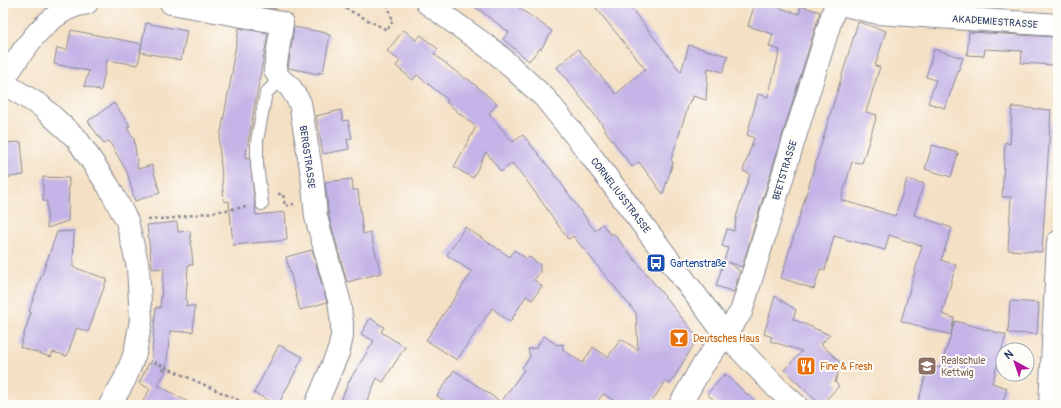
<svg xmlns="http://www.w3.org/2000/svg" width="1061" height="408" font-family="Pangolin,sans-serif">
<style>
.building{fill:#c4b4e7}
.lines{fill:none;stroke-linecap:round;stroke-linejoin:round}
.service-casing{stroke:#888891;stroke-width:14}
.minor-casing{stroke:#888891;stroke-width:24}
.path{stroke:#888891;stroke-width:2.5;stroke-dasharray:3 3;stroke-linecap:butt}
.service{stroke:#fff;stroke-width:12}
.minor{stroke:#fff;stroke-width:22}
.labels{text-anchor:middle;stroke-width:4;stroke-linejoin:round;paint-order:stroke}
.street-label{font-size:10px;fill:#1b2f5e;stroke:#fdfcf7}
.transit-label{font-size:10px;fill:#164399;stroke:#fdfcf7;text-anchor:start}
.food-label{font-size:10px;fill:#c56008;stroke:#fdfcf7;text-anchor:start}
.education-label{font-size:10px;fill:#785e54;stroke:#fdfcf7;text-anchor:start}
</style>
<rect width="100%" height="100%" fill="#fdfcf7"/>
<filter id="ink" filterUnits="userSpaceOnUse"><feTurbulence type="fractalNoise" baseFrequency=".025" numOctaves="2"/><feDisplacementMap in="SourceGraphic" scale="8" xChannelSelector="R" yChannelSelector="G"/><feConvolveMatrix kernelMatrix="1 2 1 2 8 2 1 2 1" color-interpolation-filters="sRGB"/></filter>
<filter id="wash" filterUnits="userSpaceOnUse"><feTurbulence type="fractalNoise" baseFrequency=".012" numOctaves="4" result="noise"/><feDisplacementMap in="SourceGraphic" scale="16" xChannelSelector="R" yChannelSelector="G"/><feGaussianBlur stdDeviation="0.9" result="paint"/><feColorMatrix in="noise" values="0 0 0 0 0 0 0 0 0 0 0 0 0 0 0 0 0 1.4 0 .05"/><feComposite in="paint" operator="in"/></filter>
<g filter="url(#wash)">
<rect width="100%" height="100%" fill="#f4e0c4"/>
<g id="blocks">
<path class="building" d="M 243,3 L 277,3 L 276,9 Z
M 470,3 L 512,3 L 552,31 L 541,49 L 540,48 L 529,61 L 503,39 L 509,32 Z
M 592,3 L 627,3 L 681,72 L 689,45 L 728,56 L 723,72 L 708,68 L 706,100 L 693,96 L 692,101 L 690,100 L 671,160 L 673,162 L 663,194 L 639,162 L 632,167 L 607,133 L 601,123 L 557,67 L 578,49 L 616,94 L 645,69 L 646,70 Z
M 755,3 L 765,3 L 799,14 L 801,6 L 820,12 L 742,267 L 728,262 L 740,271 L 734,292 L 716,286 L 728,248 L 722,246 L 727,229 L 734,231 L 737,214 L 750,174 L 743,171 L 754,138 L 747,135 L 758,94 L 768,97 L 780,50 L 769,47 L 773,34 L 748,26 Z
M 858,22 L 886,31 L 875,66 L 880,67 L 866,112 L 877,115 L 862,163 L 852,162 L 841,200 L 895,216 L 907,179 L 924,184 L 914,215 L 952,228 L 941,260 L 956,265 L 942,314 L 954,318 L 951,334 L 955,321 L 1006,335 L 992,383 L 1007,388 L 1002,405 L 917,405 L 929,365 L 940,368 L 951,335 L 901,321 L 922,246 L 889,235 L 885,250 L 834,236 L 825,270 L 820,269 L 814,289 L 781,278 Z
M 146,23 L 187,31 L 181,60 L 140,52 Z
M 294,27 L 326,33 L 326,34 L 330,35 L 323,73 L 319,72 L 319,74 L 288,68 Z
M 239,28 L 268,33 L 245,159 L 250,158 L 256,215 L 285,212 L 287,240 L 233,245 L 229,201 L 224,202 L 219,143 L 233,68 L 232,67 Z
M 71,30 L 142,44 L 138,65 L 107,60 L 101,91 L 84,86 L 89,71 L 54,64 L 57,48 L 67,50 Z
M 404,30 L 416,40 L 421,35 L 429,42 L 438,49 L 434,54 L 465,79 L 467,78 L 497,104 L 489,113 L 495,121 L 513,142 L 523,135 L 552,171 L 595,231 L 602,224 L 611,235 L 613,233 L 696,335 L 696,341 L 670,384 L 665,381 L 650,405 L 622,405 L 603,394 L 595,405 L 451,405 L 437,396 L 454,370 L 501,402 L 524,370 L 522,368 L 530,357 L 528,349 L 536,348 L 544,336 L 557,345 L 563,344 L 563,350 L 583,363 L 593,347 L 608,357 L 621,339 L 638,350 L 636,313 L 573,236 L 568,239 L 527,181 L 512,163 L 501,172 L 486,152 L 473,178 L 454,167 L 476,127 L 446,102 L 448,100 L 417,75 L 413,80 L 396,66 L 400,61 L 387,51 Z
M 969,32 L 1055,37 L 1053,65 L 1021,63 L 1022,51 L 985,49 L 984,56 L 967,55 Z
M 934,49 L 963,58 L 945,108 L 928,103 L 936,80 L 926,77 Z
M 114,103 L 130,126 L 127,128 L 134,139 L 138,169 L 152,165 L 160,193 L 135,201 L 127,172 L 109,141 L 104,144 L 88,121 Z
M 1012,107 L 1051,110 L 1042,252 L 1008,250 L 1011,197 L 1002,197 L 1005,142 L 1010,144 Z
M 341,110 L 343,121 L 348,120 L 352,138 L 347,139 L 349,149 L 323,154 L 316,116 Z
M 21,142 L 24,175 L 3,178 L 3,143 Z
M 932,145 L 958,153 L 951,177 L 925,169 Z
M 43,177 L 69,178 L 68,221 L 47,228 L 47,201 L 43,201 Z
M 352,179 L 353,190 L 358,190 L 363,234 L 370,232 L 381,273 L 347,282 L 329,217 L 325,182 Z
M 177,222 L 178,232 L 190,231 L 193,265 L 188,265 L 186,299 L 187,300 L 186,306 L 195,306 L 193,332 L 184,331 L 184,332 L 170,331 L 166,369 L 161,369 L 166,371 L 158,385 L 193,405 L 141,405 L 150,389 L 139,383 L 149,363 L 151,364 L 156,307 L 160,308 L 164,268 L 152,269 L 147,225 Z
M 465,227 L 510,257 L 514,250 L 527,259 L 529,257 L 540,265 L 540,272 L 534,280 L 542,286 L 532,300 L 526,296 L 510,322 L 492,308 L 457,360 L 426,340 L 472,272 L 447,255 Z
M 74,231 L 73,267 L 107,279 L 88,332 L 77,328 L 75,330 L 76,330 L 67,356 L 53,352 L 51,357 L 20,347 L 31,312 L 29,311 L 57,232 Z
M 312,250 L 327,302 L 300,310 L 286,257 Z
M 775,296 L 796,310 L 793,319 L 830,335 L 821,344 L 841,363 L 835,382 L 839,386 L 821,405 L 784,370 L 802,351 L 770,341 L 772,337 L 764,334 Z
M 1010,301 L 1039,303 L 1037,334 L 1008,333 Z
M 370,318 L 384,327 L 381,332 L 405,347 L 383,382 L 377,378 L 365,405 L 339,405 L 349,381 L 374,341 L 361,334 Z
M 279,345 L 303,357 L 278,405 L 254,393 Z
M 725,374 L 759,405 L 720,405 L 707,394 Z"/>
</g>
</g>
<g filter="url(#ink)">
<use href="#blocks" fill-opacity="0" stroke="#888891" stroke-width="1"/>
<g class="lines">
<g class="service-casing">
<path id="service" d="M 262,204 L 257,165 L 257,141 L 266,93 L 280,79"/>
</g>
<g class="minor-casing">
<path id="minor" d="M 171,3 L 282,23 L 275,70 L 280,79 L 290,87 L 300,103 L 312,175 L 316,217 L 339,300 L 342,324 L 342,336 L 339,350 L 316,405
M 427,3 L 495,52 L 545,98 L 582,144 L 725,334 L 777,388 L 796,405
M 837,3 L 878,13 L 1058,25
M 3,81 C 22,51 48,8 87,3
M 3,83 L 41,106 L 77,139 L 109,187 L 127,221 L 138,267 L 141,320 L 135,353 L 125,379 L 110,405
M 680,405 L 701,368 L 741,312 L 836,3
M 1050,405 L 1058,242"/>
</g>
<path class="path" d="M 335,3 L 387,30 L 393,21 L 387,3
M 298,8 L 300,3
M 278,194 L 283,194 L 285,206 L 294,204
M 148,220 L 174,218 L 246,207
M 154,362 L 249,405"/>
<use href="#service" class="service"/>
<use href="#minor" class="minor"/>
</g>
</g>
<defs>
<g id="bus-square" transform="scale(1)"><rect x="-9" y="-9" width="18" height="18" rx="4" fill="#1a4fb4" stroke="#fdfcf7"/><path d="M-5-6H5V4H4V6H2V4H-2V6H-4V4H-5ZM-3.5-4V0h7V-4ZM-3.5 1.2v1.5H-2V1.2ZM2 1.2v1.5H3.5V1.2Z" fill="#fff"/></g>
<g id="bar-square" transform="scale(1)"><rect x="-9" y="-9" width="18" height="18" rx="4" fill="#e8710a" stroke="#fdfcf7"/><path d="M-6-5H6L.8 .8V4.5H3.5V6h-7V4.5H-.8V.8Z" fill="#fff"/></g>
<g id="restaurant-square" transform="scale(1)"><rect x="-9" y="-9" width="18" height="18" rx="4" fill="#e8710a" stroke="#fdfcf7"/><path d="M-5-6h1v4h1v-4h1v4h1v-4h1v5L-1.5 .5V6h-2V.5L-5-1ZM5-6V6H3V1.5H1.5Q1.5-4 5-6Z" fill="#fff"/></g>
<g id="school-square" transform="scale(1)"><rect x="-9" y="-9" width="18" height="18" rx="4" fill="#8d6e63" stroke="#fdfcf7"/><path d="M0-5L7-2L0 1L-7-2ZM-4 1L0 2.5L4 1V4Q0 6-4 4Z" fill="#fff"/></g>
</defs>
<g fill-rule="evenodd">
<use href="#bus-square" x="656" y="263"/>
<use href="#bar-square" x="679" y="338"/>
<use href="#restaurant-square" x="806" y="366"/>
<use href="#school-square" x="927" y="366"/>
</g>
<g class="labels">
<g class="street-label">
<text transform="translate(995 21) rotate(4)" y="4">AKADEMIESTRASSE</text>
<text transform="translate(308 157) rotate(82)" y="4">BERGSTRASSE</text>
<text transform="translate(784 170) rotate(-73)" y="4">BEETSTRASSE</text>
<text transform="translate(621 195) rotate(53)" y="4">CORNELIUSSTRASSE</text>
</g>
<g class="transit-label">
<text x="670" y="267">Gartenstraße</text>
</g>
<g class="food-label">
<text x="693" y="342">Deutsches Haus</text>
<text x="820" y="370">Fine &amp; Fresh</text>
</g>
<g class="education-label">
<text x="941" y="364">Realschule<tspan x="941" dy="12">Kettwig</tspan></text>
</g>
</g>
<rect width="1061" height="408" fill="none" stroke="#fdfcf7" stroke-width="16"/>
<g transform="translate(1015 362) rotate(320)"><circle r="19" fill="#fdfcf7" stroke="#a3aaba"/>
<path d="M0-3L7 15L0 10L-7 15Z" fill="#b5179e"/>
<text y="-6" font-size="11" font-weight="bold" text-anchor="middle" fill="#1b2f5e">N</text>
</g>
</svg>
